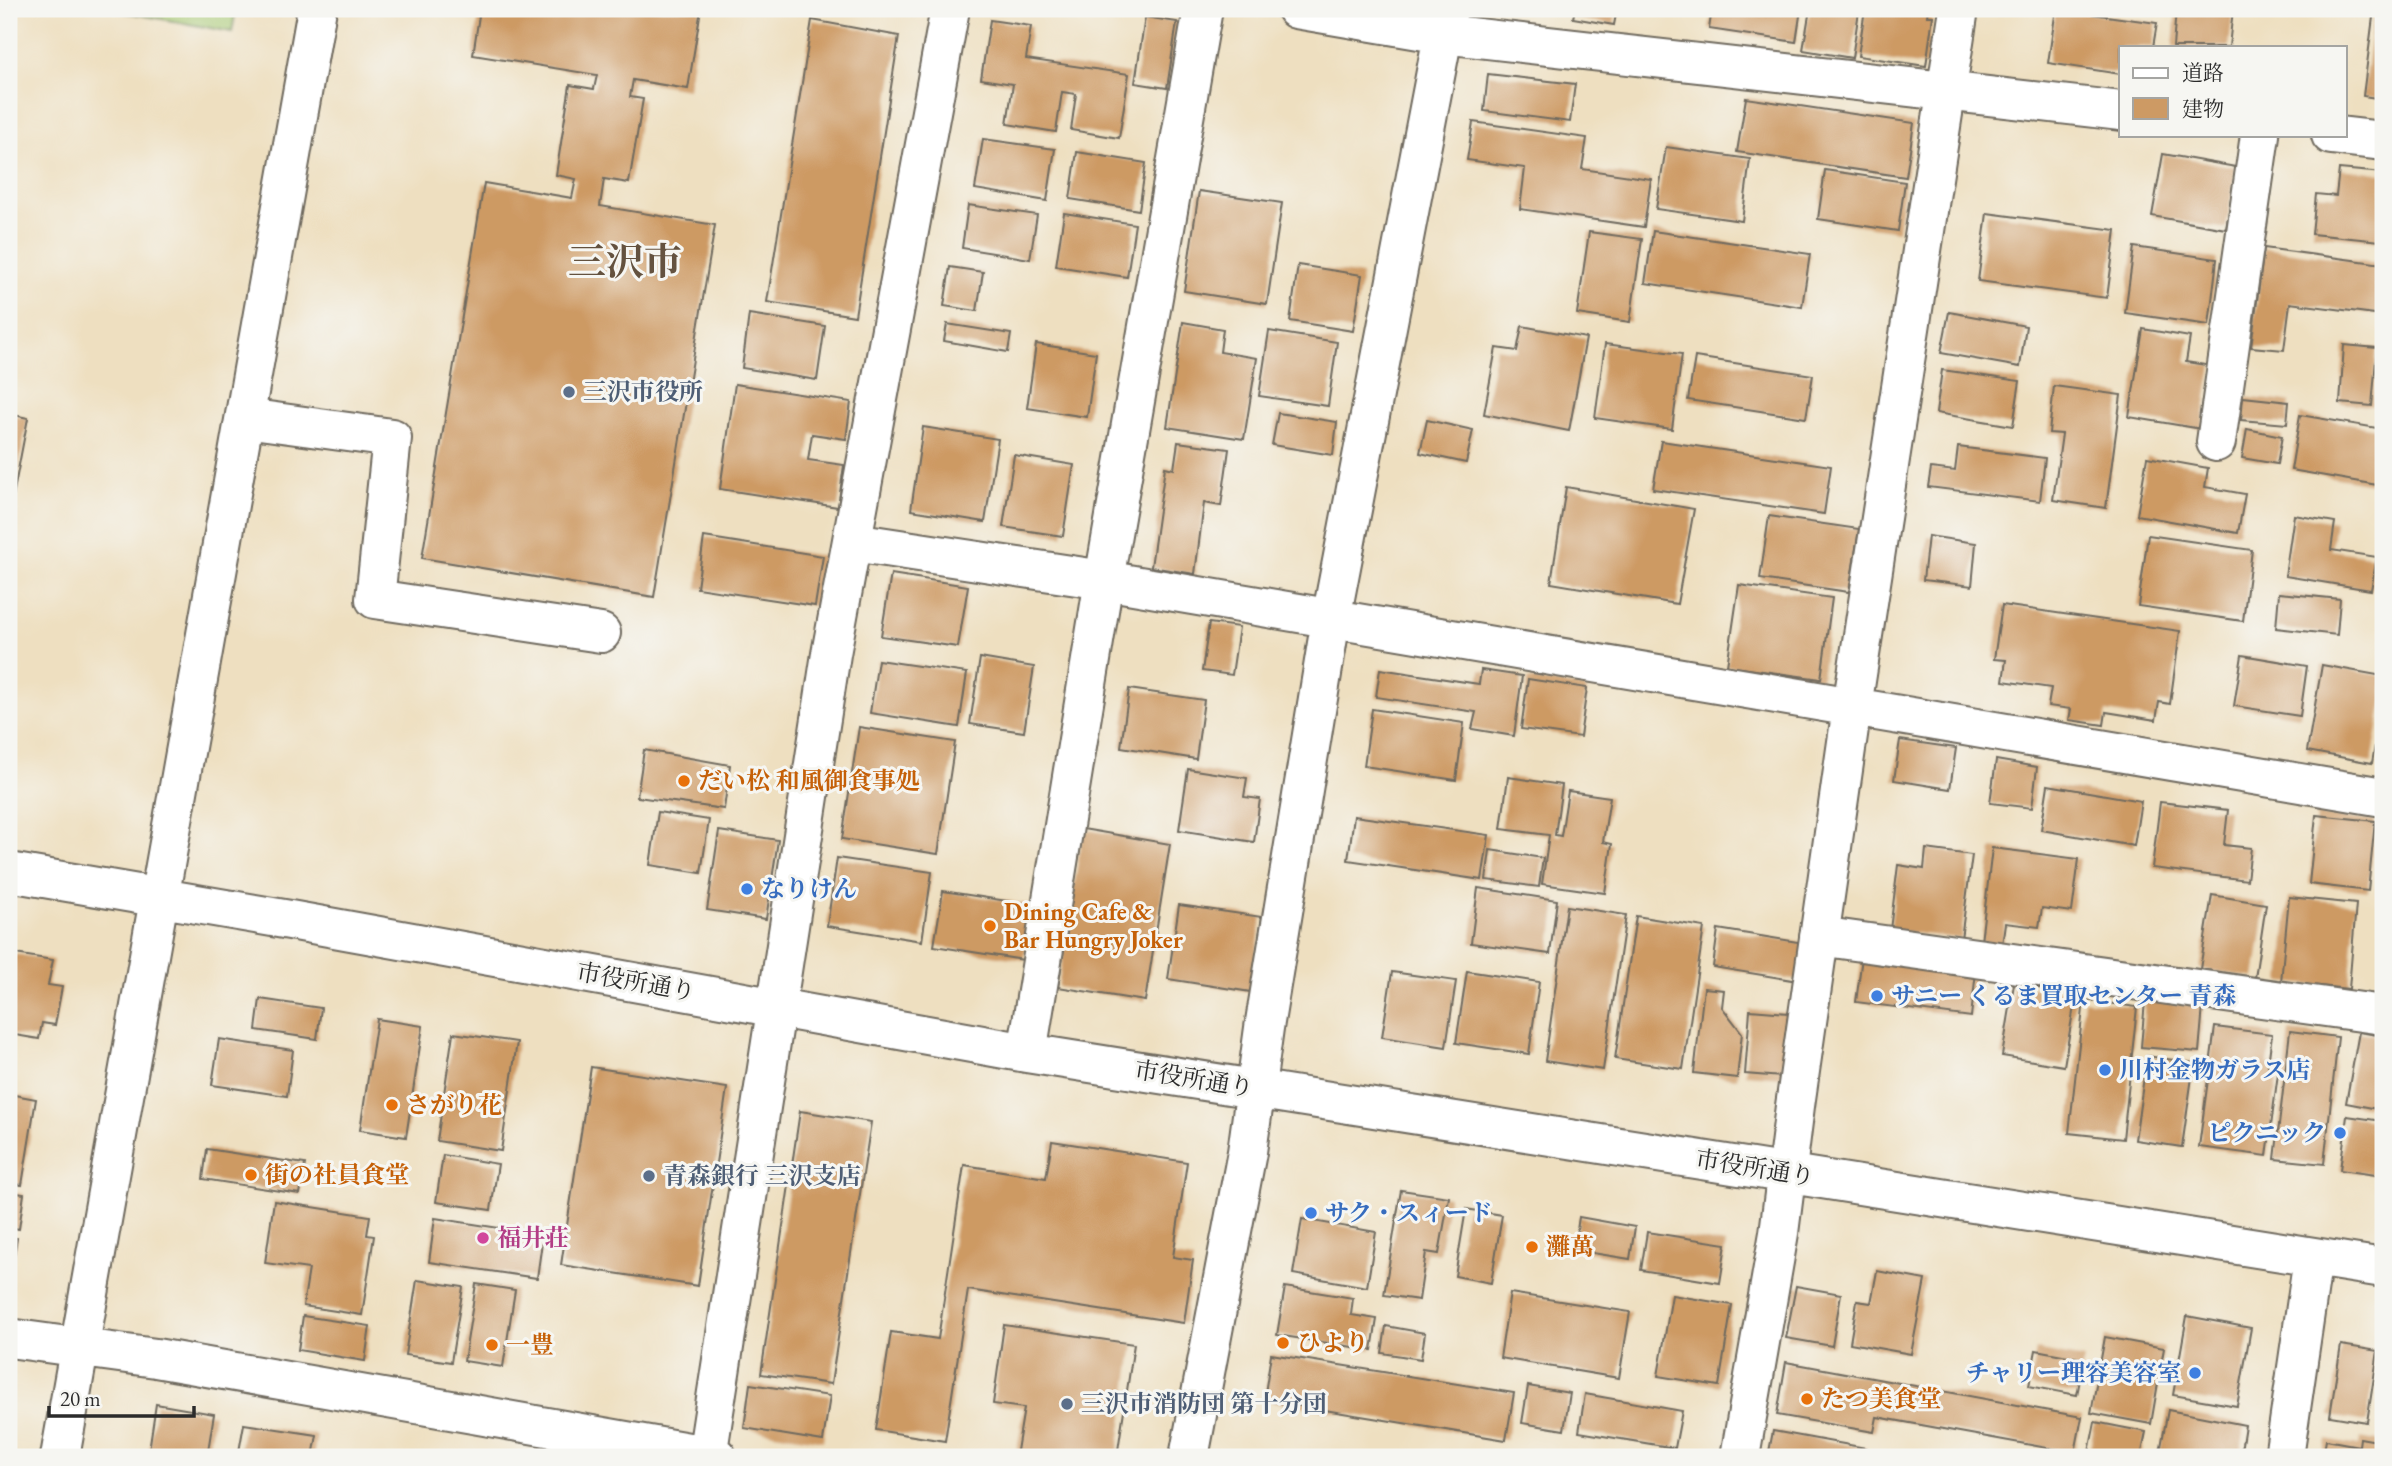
<svg xmlns="http://www.w3.org/2000/svg" width="2392" height="1466" font-family="'EB Garamond','Noto Serif JP',serif">
<style>
.green{fill:#a6c76f;stroke:#68794d;stroke-width:2}
.building{fill:#cd9a64}
.lines{fill:none;stroke-linecap:round;stroke-linejoin:round}
.minor-casing{stroke:#6f6a5f;stroke-width:42}
.minor{stroke:#fff;stroke-width:38}
.service-dot{fill:#5c6f8a;stroke:#f6f6f2;stroke-width:2.5}
.food-dot{fill:#e8710a;stroke:#f6f6f2;stroke-width:2.5}
.shop-dot{fill:#3f7fe0;stroke:#f6f6f2;stroke-width:2.5}
.hotel-dot{fill:#d1479c;stroke:#f6f6f2;stroke-width:2.5}
.labels{text-anchor:middle;stroke-width:6;stroke-linejoin:round;paint-order:stroke}
.service-label{font-size:24px;font-weight:bold;fill:#4e5e75;stroke:#f6f6f2;text-anchor:start}
.food-label{font-size:24px;font-weight:bold;fill:#c56008;stroke:#f6f6f2;text-anchor:start}
.shop-label{font-size:24px;font-weight:bold;fill:#366cbe;stroke:#f6f6f2;text-anchor:start}
.street-label{font-size:24px;fill:#2b2b2b;stroke:#f6f6f2}
.hotel-label{font-size:24px;font-weight:bold;fill:#b23c85;stroke:#f6f6f2;text-anchor:start}
.town-label{font-size:38px;font-weight:bold;fill:#64523f;stroke:#f6f6f2}
</style>
<rect width="100%" height="100%" fill="#f6f6f2"/>
<filter id="ink" filterUnits="userSpaceOnUse"><feTurbulence type="fractalNoise" baseFrequency=".0143" numOctaves="2"/><feDisplacementMap in="SourceGraphic" scale="14" xChannelSelector="R" yChannelSelector="G"/><feConvolveMatrix kernelMatrix="1 2 1 2 8 2 1 2 1" color-interpolation-filters="sRGB"/></filter>
<filter id="wash" filterUnits="userSpaceOnUse"><feTurbulence type="fractalNoise" baseFrequency=".00686" numOctaves="4" result="noise"/><feDisplacementMap in="SourceGraphic" scale="28" xChannelSelector="R" yChannelSelector="G"/><feGaussianBlur stdDeviation="1.57" result="paint"/><feColorMatrix in="noise" values="0 0 0 0 0 0 0 0 0 0 0 0 0 0 0 0 0 1.4 0 .05"/><feComposite in="paint" operator="in"/></filter>
<g filter="url(#wash)">
<rect width="100%" height="100%" fill="#eedfc0"/>
<path class="green" d="M 108,9 L 236,9 L 232,32 Z"/>
<g id="blocks">
<path class="building" d="M 480,9 L 701,9 L 688,89 L 633,80 L 630,97 L 643,99 L 629,183 L 604,179 L 600,206 L 715,225 L 654,597 L 422,558 L 484,183 L 572,198 L 576,179 L 556,175 L 570,85 L 594,89 L 597,75 L 473,55 Z
M 1575,9 L 1617,9 L 1614,25 L 1573,18 Z
M 1712,9 L 1801,9 L 1796,42 L 1709,29 Z
M 1810,9 L 1859,11 L 1852,58 L 1803,50 Z
M 1865,9 L 1928,9 L 1927,16 L 1933,16 L 1926,66 L 1858,56 Z
M 2056,9 L 2157,23 L 2153,47 L 2121,47 L 2121,74 L 2048,63 Z
M 2176,9 L 2233,9 L 2229,47 L 2173,47 Z
M 2374,9 L 2383,9 L 2383,99 L 2363,96 Z
M 1145,17 L 1177,22 L 1167,88 L 1135,83 Z
M 812,20 L 899,36 L 855,316 L 767,302 Z
M 990,20 L 1031,26 L 1026,59 L 1129,74 L 1119,138 L 1071,130 L 1076,94 L 1062,92 L 1056,132 L 1007,124 L 1013,84 L 981,79 Z
M 1488,74 L 1575,84 L 1570,122 L 1484,111 Z
M 1746,98 L 1914,123 L 1906,177 L 1737,152 Z
M 1473,122 L 1587,138 L 1582,169 L 1651,179 L 1644,227 L 1520,209 L 1525,168 L 1467,160 Z
M 983,139 L 1055,149 L 1047,201 L 975,189 Z
M 1666,147 L 1750,159 L 1742,221 L 1656,209 Z
M 1077,152 L 1146,163 L 1139,210 L 1070,199 Z
M 2163,154 L 2236,167 L 2226,229 L 2152,216 Z
M 2339,169 L 2383,173 L 2380,241 L 2312,234 L 2316,194 L 2336,196 Z
M 1825,170 L 1905,182 L 1898,231 L 1818,219 Z
M 1199,191 L 1282,203 L 1267,304 L 1184,291 Z
M 968,205 L 1037,215 L 1030,259 L 962,248 Z
M 1064,213 L 1135,224 L 1127,277 L 1056,266 Z
M 1987,213 L 2116,230 L 2107,298 L 1978,281 Z
M 1653,231 L 1810,254 L 1802,307 L 1645,283 Z
M 1589,232 L 1642,239 L 1630,322 L 1577,314 Z
M 2134,247 L 2217,259 L 2209,325 L 2125,313 Z
M 2264,248 L 2383,264 L 2383,315 L 2290,303 L 2284,350 L 2251,347 Z
M 1298,265 L 1362,275 L 1353,331 L 1290,321 Z
M 950,267 L 983,272 L 977,311 L 944,306 Z
M 1949,312 L 2026,326 L 2020,367 L 1941,353 Z
M 749,314 L 825,326 L 817,380 L 742,368 Z
M 1183,322 L 1223,329 L 1220,352 L 1257,358 L 1244,439 L 1167,427 Z
M 947,324 L 1011,334 L 1008,352 L 944,341 Z
M 1522,326 L 1586,338 L 1569,431 L 1484,414 L 1496,348 L 1517,351 Z
M 2143,329 L 2190,337 L 2186,362 L 2212,366 L 2202,429 L 2129,417 Z
M 1269,331 L 1337,342 L 1328,406 L 1259,396 Z
M 1036,344 L 1096,353 L 1087,417 L 1027,408 Z
M 1605,344 L 1682,354 L 1672,429 L 1595,418 Z
M 2344,345 L 2377,348 L 2372,406 L 2340,403 Z
M 1695,357 L 1813,375 L 1806,418 L 1688,400 Z
M 1942,370 L 2020,381 L 2013,426 L 1936,413 Z
M 735,384 L 851,402 L 846,439 L 812,434 L 808,460 L 844,465 L 838,507 L 720,489 Z
M 2054,386 L 2121,395 L 2106,508 L 2053,500 L 2062,434 L 2049,433 Z
M 2243,397 L 2289,402 L 2287,424 L 2241,420 Z
M 1278,413 L 1337,422 L 1333,455 L 1272,445 Z
M 9,414 L 28,418 L 10,512 L 9,512 Z
M 2300,415 L 2383,429 L 2383,486 L 2291,470 Z
M 1427,420 L 1473,430 L 1466,463 L 1420,453 Z
M 923,427 L 998,439 L 985,522 L 911,510 Z
M 2247,429 L 2282,436 L 2277,464 L 2242,458 Z
M 1661,441 L 1831,466 L 1824,514 L 1653,489 Z
M 1178,442 L 1229,449 L 1221,506 L 1204,503 L 1195,574 L 1151,567 L 1165,467 L 1174,469 Z
M 1958,447 L 2045,458 L 2040,501 L 1928,487 L 1931,468 L 1955,471 Z
M 1014,455 L 1074,465 L 1063,536 L 1003,527 Z
M 2147,457 L 2208,468 L 2205,487 L 2245,494 L 2238,533 L 2137,515 Z
M 1566,487 L 1694,509 L 1677,604 L 1551,583 Z
M 2294,515 L 2335,522 L 2331,550 L 2377,557 L 2371,590 L 2285,576 Z
M 1769,516 L 1859,529 L 1849,592 L 1760,579 Z
M 2148,535 L 2252,550 L 2243,621 L 2138,606 Z
M 1928,536 L 1976,543 L 1972,586 L 1923,580 Z
M 704,537 L 823,556 L 815,606 L 697,588 Z
M 891,574 L 968,586 L 958,647 L 881,636 Z
M 1739,585 L 1832,598 L 1821,679 L 1727,666 Z
M 2279,593 L 2340,599 L 2337,635 L 2276,628 Z
M 2002,605 L 2180,631 L 2170,704 L 2159,702 L 2156,720 L 2106,712 L 2104,725 L 2069,720 L 2071,709 L 2048,706 L 2051,688 L 2003,681 L 2006,660 L 1994,659 Z
M 1209,623 L 1239,627 L 1232,675 L 1202,671 Z
M 2242,655 L 2307,666 L 2300,716 L 2234,706 Z
M 980,658 L 1034,667 L 1024,732 L 970,724 Z
M 878,660 L 967,673 L 959,727 L 870,713 Z
M 2322,665 L 2383,676 L 2383,700 L 2372,763 L 2307,751 Z
M 1380,669 L 1479,684 L 1481,670 L 1522,676 L 1514,736 L 1472,729 L 1476,712 L 1376,697 Z
M 1528,679 L 1587,688 L 1580,737 L 1521,729 Z
M 1129,689 L 1204,700 L 1196,759 L 1121,747 Z
M 1372,709 L 1464,723 L 1456,780 L 1364,766 Z
M 859,727 L 955,742 L 938,854 L 842,839 Z
M 1900,740 L 1956,748 L 1950,789 L 1894,780 Z
M 644,750 L 730,765 L 724,809 L 637,797 Z
M 1996,760 L 2037,767 L 2032,808 L 1990,803 Z
M 1188,769 L 1247,778 L 1244,797 L 1260,799 L 1254,842 L 1179,830 Z
M 1508,777 L 1562,785 L 1555,835 L 1561,836 L 1568,791 L 1610,797 L 1603,842 L 1612,844 L 1605,893 L 1542,884 L 1549,835 L 1501,829 Z
M 2048,785 L 2141,801 L 2134,846 L 2041,830 Z
M 2160,802 L 2228,810 L 2224,845 L 2251,848 L 2247,880 L 2152,868 Z
M 658,812 L 709,820 L 701,873 L 650,865 Z
M 2316,815 L 2375,821 L 2368,891 L 2309,884 Z
M 1354,816 L 1489,835 L 1482,880 L 1348,860 Z
M 1083,829 L 1170,844 L 1145,1001 L 1058,987 Z
M 719,831 L 778,840 L 766,919 L 707,910 Z
M 1992,848 L 2079,859 L 2072,912 L 2042,908 L 2039,927 L 2005,923 L 2002,945 L 1981,942 Z
M 1926,849 L 1972,855 L 1961,939 L 1890,930 L 1898,865 L 1924,869 Z
M 1490,850 L 1543,858 L 1539,887 L 1486,880 Z
M 837,858 L 932,872 L 922,941 L 827,926 Z
M 1478,888 L 1557,900 L 1550,954 L 1471,943 Z
M 943,891 L 1033,905 L 1024,960 L 934,946 Z
M 2212,895 L 2266,904 L 2255,978 L 2200,969 Z
M 2289,897 L 2356,904 L 2349,989 L 2281,982 Z
M 1179,905 L 1262,917 L 1251,992 L 1168,979 Z
M 1567,906 L 1626,915 L 1603,1070 L 1545,1061 Z
M 1636,916 L 1704,927 L 1683,1069 L 1615,1059 Z
M 1718,929 L 1804,943 L 1798,981 L 1713,967 Z
M 9,953 L 53,960 L 48,985 L 62,987 L 55,1025 L 42,1023 L 39,1039 L 9,1034 Z
M 1862,957 L 1976,971 L 1971,1017 L 1856,1002 Z
M 1467,971 L 1539,982 L 1529,1054 L 1456,1043 Z
M 1392,972 L 1456,981 L 1446,1047 L 1382,1037 Z
M 2014,984 L 2076,994 L 2064,1066 L 2002,1056 Z
M 1704,988 L 1724,990 L 1722,1007 L 1742,1033 L 1737,1078 L 1694,1073 Z
M 260,999 L 321,1008 L 317,1039 L 256,1030 Z
M 2084,1000 L 2137,1007 L 2123,1139 L 2069,1133 Z
M 2145,1001 L 2203,1006 L 2199,1052 L 2141,1047 Z
M 1750,1010 L 1788,1013 L 1782,1077 L 1745,1074 Z
M 377,1019 L 423,1026 L 406,1137 L 360,1130 Z
M 2215,1027 L 2272,1034 L 2268,1065 L 2279,1066 L 2267,1156 L 2199,1147 Z
M 2290,1031 L 2338,1037 L 2324,1164 L 2275,1159 Z
M 2359,1032 L 2383,1036 L 2383,1110 L 2346,1103 Z
M 453,1033 L 517,1042 L 501,1151 L 437,1141 Z
M 219,1039 L 293,1050 L 287,1096 L 212,1085 Z
M 2147,1056 L 2194,1063 L 2182,1147 L 2135,1140 Z
M 591,1067 L 727,1088 L 698,1286 L 561,1265 Z
M 9,1094 L 36,1099 L 22,1185 L 9,1183 Z
M 800,1111 L 871,1122 L 831,1384 L 761,1374 Z
M 2347,1116 L 2383,1121 L 2383,1176 L 2340,1170 Z
M 1052,1141 L 1187,1162 L 1173,1257 L 1193,1260 L 1184,1323 L 968,1290 L 945,1441 L 876,1430 L 891,1332 L 938,1339 L 964,1165 L 1046,1178 Z
M 207,1149 L 305,1164 L 300,1194 L 203,1179 Z
M 443,1155 L 498,1164 L 491,1210 L 436,1202 Z
M 1401,1190 L 1449,1197 L 1439,1254 L 1426,1252 L 1419,1300 L 1384,1295 Z
M 9,1192 L 24,1194 L 19,1229 L 9,1227 Z
M 274,1201 L 370,1216 L 367,1235 L 374,1236 L 362,1315 L 303,1306 L 309,1269 L 265,1263 Z
M 1466,1209 L 1502,1215 L 1491,1283 L 1455,1276 Z
M 1579,1217 L 1635,1227 L 1630,1259 L 1574,1250 Z
M 435,1218 L 543,1235 L 537,1278 L 429,1262 Z
M 1302,1219 L 1376,1232 L 1367,1287 L 1293,1274 Z
M 1647,1232 L 1726,1244 L 1720,1283 L 1641,1270 Z
M 9,1237 L 17,1238 L 10,1280 L 9,1280 Z
M 1877,1271 L 1925,1280 L 1911,1354 L 1850,1343 L 1857,1301 L 1871,1303 Z
M 417,1280 L 463,1287 L 451,1362 L 405,1355 Z
M 476,1284 L 515,1290 L 503,1367 L 464,1361 Z
M 1796,1286 L 1841,1294 L 1832,1346 L 1786,1338 Z
M 1285,1287 L 1353,1298 L 1351,1315 L 1377,1319 L 1372,1350 L 1277,1335 Z
M 1510,1293 L 1630,1312 L 1619,1378 L 1500,1358 Z
M 1672,1295 L 1732,1305 L 1719,1386 L 1658,1376 Z
M 303,1316 L 370,1326 L 365,1361 L 298,1350 Z
M 2187,1316 L 2251,1328 L 2237,1406 L 2173,1395 Z
M 1004,1325 L 1134,1344 L 1117,1457 L 1016,1457 L 1024,1408 L 993,1404 Z
M 1386,1326 L 1425,1333 L 1421,1359 L 1382,1353 Z
M 2105,1337 L 2164,1348 L 2151,1424 L 2091,1413 Z
M 2341,1345 L 2378,1351 L 2367,1422 L 2330,1416 Z
M 2036,1350 L 2084,1359 L 2077,1395 L 2029,1386 Z
M 1271,1354 L 1514,1393 L 1506,1440 L 1264,1400 Z
M 1786,1362 L 2082,1417 L 2075,1453 L 1877,1417 L 1874,1432 L 1777,1415 Z
M 750,1384 L 830,1396 L 823,1441 L 744,1428 Z
M 1528,1386 L 1570,1393 L 1564,1430 L 1522,1423 Z
M 1585,1394 L 1682,1411 L 1675,1448 L 1579,1432 Z
M 156,1404 L 214,1414 L 207,1457 L 148,1457 Z
M 2168,1410 L 2245,1425 L 2240,1457 L 2159,1457 Z
M 2095,1422 L 2146,1432 L 2141,1457 L 2120,1457 L 2089,1452 Z
M 244,1424 L 317,1435 L 313,1457 L 238,1457 Z
M 1773,1431 L 1866,1448 L 1864,1457 L 1768,1457 Z
M 2360,1438 L 2383,1442 L 2383,1457 L 2323,1457 L 2326,1440 L 2359,1446 Z"/>
</g>
</g>
<g filter="url(#ink)">
<use href="#blocks" fill-opacity="0" stroke="#6f6a5f" stroke-width="2"/>
<g class="lines">
<g class="minor-casing">
<path id="minor" d="M 1296,9 L 1443,34 L 2121,111
M 2331,135 L 2383,141
M 246,418 L 392,438 L 375,599 L 601,633
M 2216,442 L 2260,135
M 853,542 L 1104,580 L 2383,797
M 9,872 L 290,920 L 1027,1053 L 2383,1268
M 1819,936 L 2383,1015
M 1027,1053 L 1104,580 L 1203,9
M 9,1338 L 156,1358 L 717,1457
M 60,1457 L 317,9
M 707,1457 L 831,654 L 950,9
M 1189,1457 L 1247,1152 L 1264,1028 L 1331,619 L 1448,9
M 1740,1457 L 1779,1233 L 1795,1106 L 1852,707 L 1959,9
M 2284,1457 L 2313,1258"/>
</g>
<use href="#minor" class="minor"/>
</g>
</g>
<g class="service-dot">
<circle cx="569" cy="392" r="7"/>
<circle cx="649" cy="1176" r="7"/>
<circle cx="1067" cy="1404" r="7"/>
</g>
<g class="food-dot">
<circle cx="684" cy="781" r="7"/>
<circle cx="990" cy="926" r="7"/>
<circle cx="392" cy="1105" r="7"/>
<circle cx="251" cy="1175" r="7"/>
<circle cx="1532" cy="1247" r="7"/>
<circle cx="1283" cy="1343" r="7"/>
<circle cx="492" cy="1345" r="7"/>
<circle cx="1807" cy="1399" r="7"/>
</g>
<g class="shop-dot">
<circle cx="747" cy="889" r="7"/>
<circle cx="1877" cy="996" r="7"/>
<circle cx="2105" cy="1070" r="7"/>
<circle cx="2340" cy="1133" r="7"/>
<circle cx="1311" cy="1213" r="7"/>
<circle cx="2195" cy="1373" r="7"/>
</g>
<circle class="hotel-dot" cx="483" cy="1238" r="7"/>
<g class="labels">
<g class="service-label">
<text x="583" y="400">三沢市役所</text>
<text x="663" y="1184">青森銀行 三沢支店</text>
<text x="1081" y="1412">三沢市消防団 第十分団</text>
</g>
<g class="food-label">
<text x="698" y="789">だい松 和風御食事処</text>
<text x="1004" y="920">Dining Cafe &amp;<tspan x="1004" dy="28">Bar Hungry Joker</tspan></text>
<text x="406" y="1113">さがり花</text>
<text x="265" y="1183">街の社員食堂</text>
<text x="1546" y="1255">灘萬</text>
<text x="1297" y="1351">ひより</text>
<text x="506" y="1353">一豊</text>
<text x="1821" y="1407">たつ美食堂</text>
</g>
<g class="shop-label">
<text x="761" y="897">なりけん</text>
<text x="1891" y="1004">サニー くるま買取センター 青森</text>
<text x="2119" y="1078">川村金物ガラス店</text>
<text x="2326" y="1141" text-anchor="end">ピクニック</text>
<text x="1325" y="1221">サク・スィード</text>
<text x="2181" y="1381" text-anchor="end">チャリー理容美容室</text>
</g>
<g class="street-label">
<text transform="translate(636 982) rotate(10)" y="8">市役所通り</text>
<text transform="translate(1194 1079) rotate(9)" y="8">市役所通り</text>
<text transform="translate(1755 1168) rotate(9)" y="8">市役所通り</text>
</g>
<g class="hotel-label">
<text x="497" y="1246">福井荘</text>
</g>
<g class="town-label">
<text x="625" y="275">三沢市</text>
</g>
</g>
<rect width="2392" height="1466" fill="none" stroke="#f6f6f2" stroke-width="35"/>
<rect x="2119" y="46" width="228" height="91" fill="#f6f6f2" stroke="#a5a5a2" stroke-width="2"/>
<rect x="2133" y="68" width="35" height="10" fill="#ffffff" stroke="#a5a5a2" stroke-width="2"/>
<text x="2182" y="80" font-size="21" fill="#2b2b2b">道路</text>
<rect x="2133" y="98" width="35" height="21" fill="#cd9a64" stroke="#a5a5a2" stroke-width="2"/>
<text x="2182" y="116" font-size="21" fill="#2b2b2b">建物</text>
<path d="M49 1406v10h145v-10" fill="none" stroke="#2b2b2b" stroke-width="3.5"/>
<text x="60" y="1406" font-size="21" fill="#2b2b2b" stroke="#f6f6f2" stroke-width="5" paint-order="stroke">20 m</text>
</svg>
